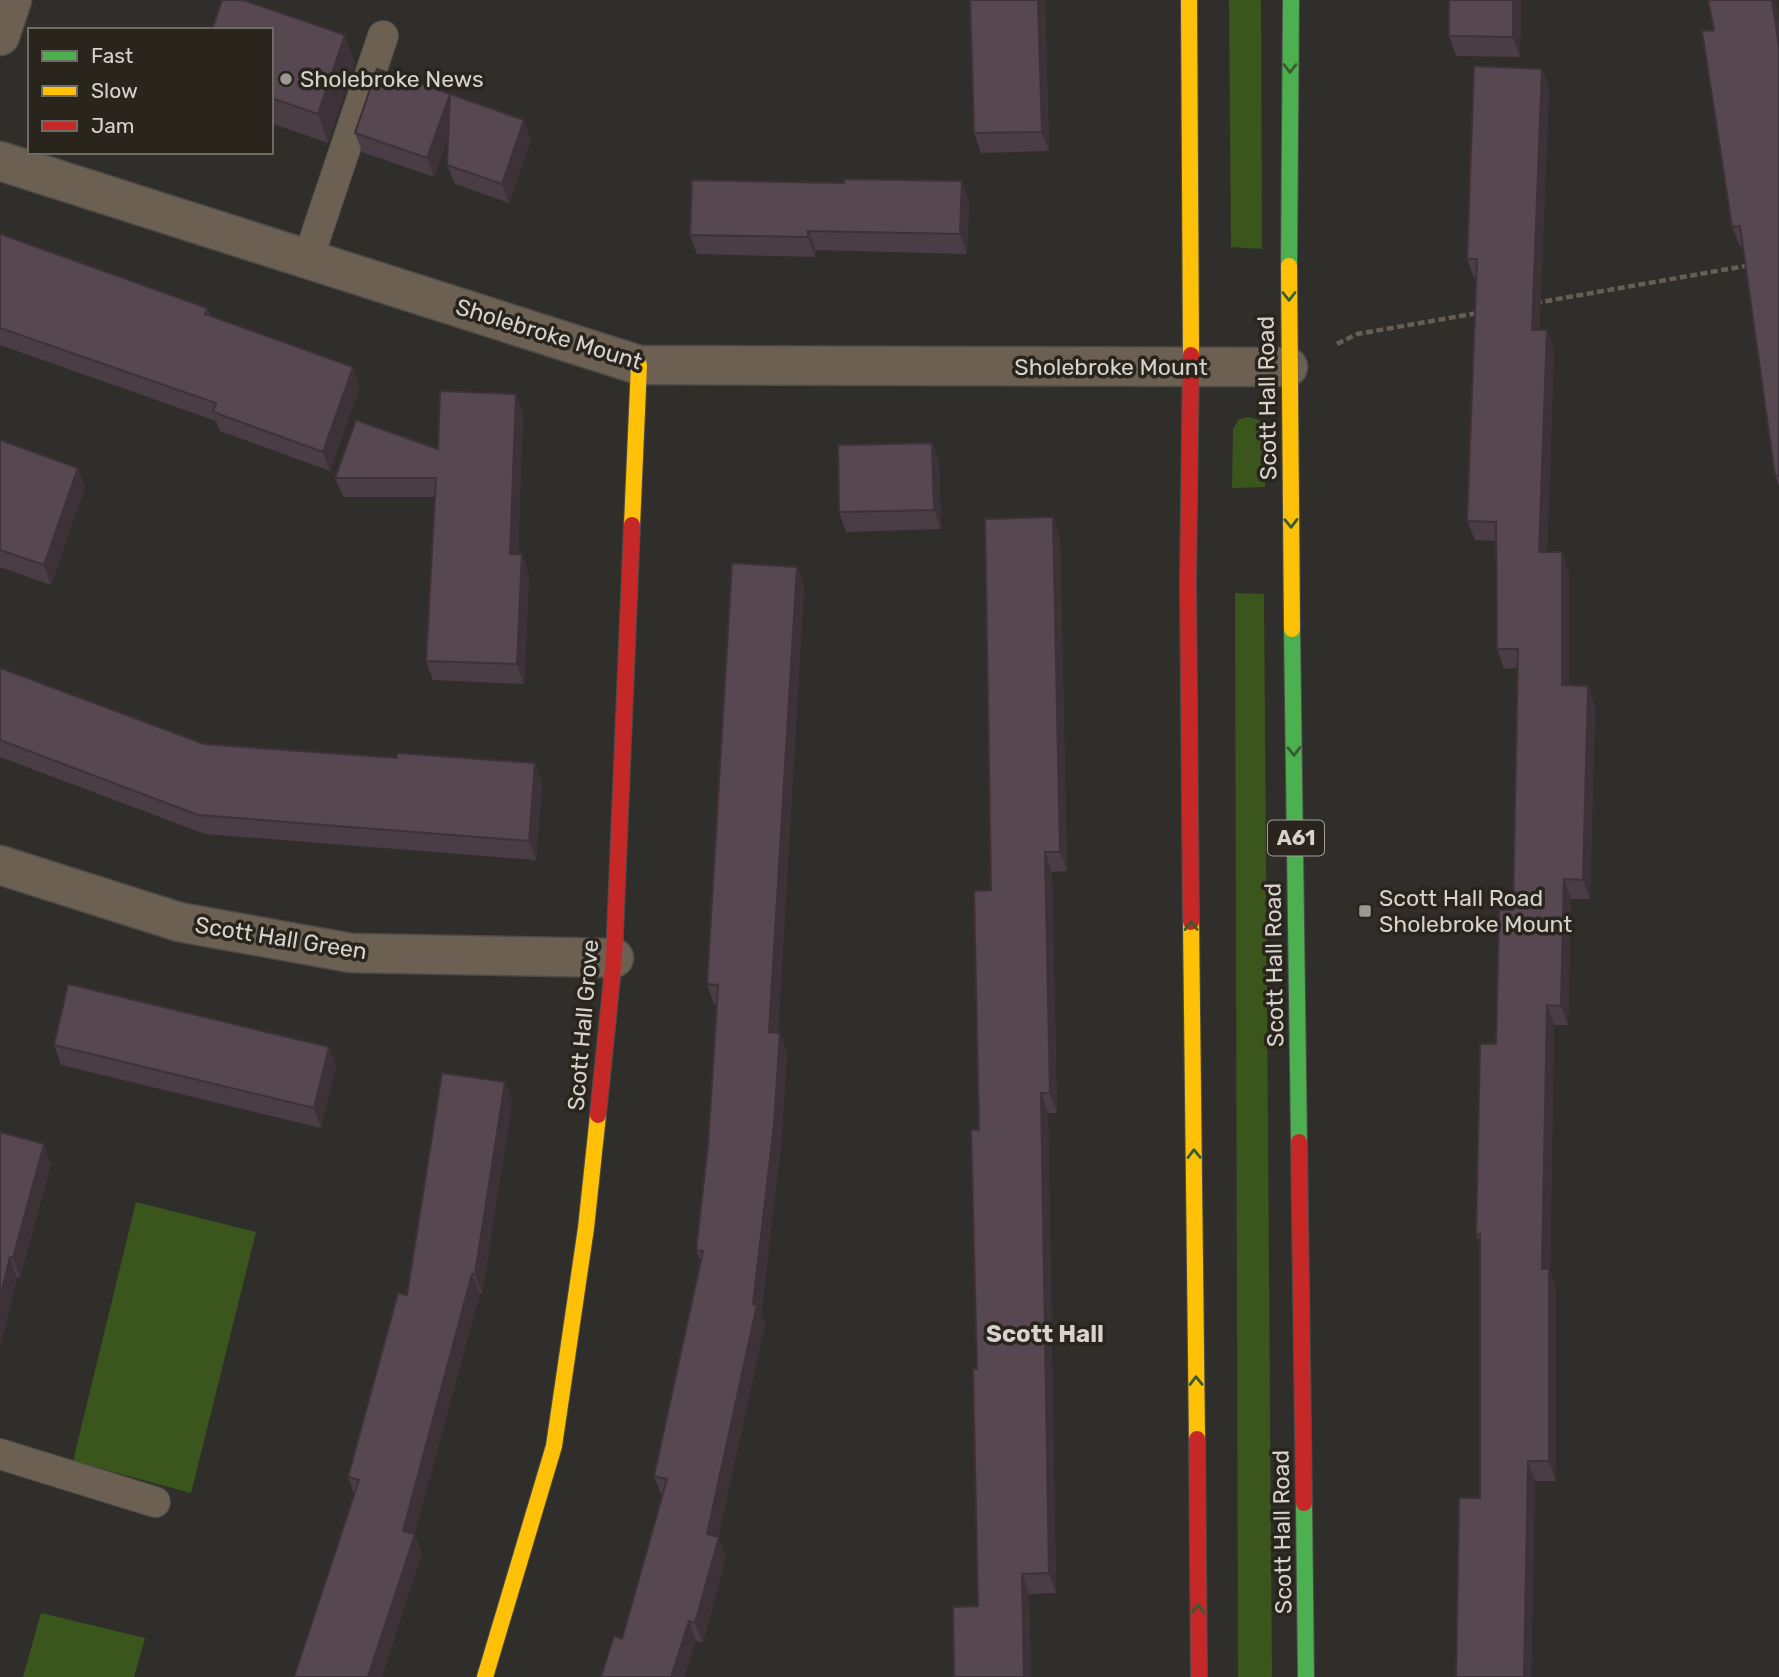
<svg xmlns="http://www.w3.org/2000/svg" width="1779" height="1677" font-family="Rubik,sans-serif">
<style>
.green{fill:#3a561c}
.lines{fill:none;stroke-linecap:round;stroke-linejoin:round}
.lane-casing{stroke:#4d4c48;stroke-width:32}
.street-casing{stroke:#4d4c48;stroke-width:41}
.fast-casing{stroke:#4d4c48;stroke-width:18}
.slow-casing{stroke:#4d4c48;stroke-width:18}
.jam-casing{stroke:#4d4c48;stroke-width:18}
.path{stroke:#665e54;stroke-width:4.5;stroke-dasharray:7 3.5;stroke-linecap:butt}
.lane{stroke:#6c6052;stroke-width:30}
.street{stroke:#6c6052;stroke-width:38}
.fast{stroke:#4caf50;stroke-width:16}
.slow{stroke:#ffc107;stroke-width:16}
.jam{stroke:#c62828;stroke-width:16}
.wall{fill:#4a3d45}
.shaded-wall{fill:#3c3238}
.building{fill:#564750;stroke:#3c3238;stroke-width:2}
.oneway{stroke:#375c31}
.poi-dot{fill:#9c9995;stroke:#29251d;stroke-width:2.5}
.labels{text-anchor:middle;stroke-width:7;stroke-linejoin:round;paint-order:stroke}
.shield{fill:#29251d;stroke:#a29f99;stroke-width:2}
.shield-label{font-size:21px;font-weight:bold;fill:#d6d3ce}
.poi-label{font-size:23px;fill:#d6d3ce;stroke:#29251d;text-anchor:start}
.street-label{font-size:23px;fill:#d6d3ce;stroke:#29251d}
.neighbourhood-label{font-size:24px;font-weight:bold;fill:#d6d3ce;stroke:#29251d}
</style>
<rect width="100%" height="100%" fill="#302e2a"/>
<path class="green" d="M 1229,0 L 1261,0 L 1262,249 L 1231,247 Z
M 1248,417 L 1259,420 L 1265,431 L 1265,487 L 1232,488 L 1233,430 L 1238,420 Z
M 1235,593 L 1264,594 L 1272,1677 L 1238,1677 Z
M 136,1202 L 256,1232 L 191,1493 L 73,1461 Z
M 41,1613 L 145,1638 L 134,1677 L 23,1677 Z"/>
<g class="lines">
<g class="lane-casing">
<path id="lane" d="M 308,259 L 383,36
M 0,1454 L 155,1502"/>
</g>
<g class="street-casing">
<path id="street" d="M 0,36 L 12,0
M 0,161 L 639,365 L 1288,367
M 0,865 L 179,922 L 351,953 L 614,958"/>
</g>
<g class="fast-casing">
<path id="fast" d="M 1289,266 L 1291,0
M 1292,629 L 1299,1142
M 1304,1503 L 1306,1677"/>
</g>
<g class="slow-casing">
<path id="slow" d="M 1189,0 L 1191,355
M 1289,266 L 1292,629
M 632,525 L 639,365
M 1191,922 L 1197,1439
M 485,1677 L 554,1446 L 586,1228 L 598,1115"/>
</g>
<g class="jam-casing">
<path id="jam" d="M 1191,355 L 1188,582 L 1191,922
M 598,1115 L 614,958 L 632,525
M 1299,1142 L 1304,1503
M 1197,1439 L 1199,1677"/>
</g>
<path class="path" d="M 1535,303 L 1751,265
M 1337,344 L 1357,334 L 1478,313"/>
<use href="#lane" class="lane"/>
<use href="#street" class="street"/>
<use href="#fast" class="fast"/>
<use href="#slow" class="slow"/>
<use href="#jam" class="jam"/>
</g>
<path class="wall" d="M 1045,0 L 1049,151 L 981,153 L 974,133 Z
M 1521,0 L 1520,57 L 1456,56 L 1449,36 Z
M 1779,21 L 1779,486 L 1775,476 L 1743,246 L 1740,246 L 1732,227 L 1714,30 Z
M 271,30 L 355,63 L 328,143 L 271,123 Z
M 1542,69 L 1549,89 L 1539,330 L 1547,330 L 1554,350 L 1547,552 L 1569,572 L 1569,685 L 1595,706 L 1590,899 L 1571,899 L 1568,1025 L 1554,1025 L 1550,1272 L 1556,1289 L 1556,1481 L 1535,1481 L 1531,1677 L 1456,1677 L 1480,1498 L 1480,1245 L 1476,1234 L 1496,1044 L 1513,910 L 1518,668 L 1504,669 L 1497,649 L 1496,541 L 1475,540 L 1467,521 L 1476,278 L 1474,278 L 1467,259 Z
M 355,133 L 531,140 L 509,203 L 455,184 L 447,165 L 448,138 L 434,177 L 362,152 Z
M 962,181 L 969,201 L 967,254 L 816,250 L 815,257 L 697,254 L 690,235 L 844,183 Z
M 0,234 L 207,308 L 210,316 L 360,387 L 330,471 L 220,431 L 216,421 L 0,345 Z
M 523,413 L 518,554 L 529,574 L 524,684 L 433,680 L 426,661 L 435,497 L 343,497 L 335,478 L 438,449 Z
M 0,440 L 85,487 L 51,585 L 0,567 Z
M 932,443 L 939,462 L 941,529 L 846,532 L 839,512 Z
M 1060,537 L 1067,871 L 1052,872 L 1057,1113 L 1048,1113 L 1056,1593 L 1029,1594 L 1031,1677 L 954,1677 L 978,1606 L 977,1369 L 979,1130 L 991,890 Z
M 797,567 L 804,586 L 778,1032 L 787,1052 L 781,1144 L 761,1315 L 765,1324 L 718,1537 L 726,1557 L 703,1643 L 696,1641 L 684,1677 L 601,1677 L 622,1639 L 662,1496 L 654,1476 L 701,1262 L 696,1250 L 708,1145 L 717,1004 L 714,1004 L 707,984 Z
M 0,668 L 204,744 L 542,783 L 536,860 L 205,834 L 0,757 Z
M 54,1045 L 329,1047 L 336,1066 L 321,1128 L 61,1065 Z
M 505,1082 L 512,1102 L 482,1294 L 480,1293 L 414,1534 L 422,1554 L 354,1494 L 348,1477 L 407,1295 Z
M 0,1132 L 51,1164 L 20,1278 L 17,1277 L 0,1348 Z"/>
<path class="shaded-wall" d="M 1038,0 L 1045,0 L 1049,151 L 1042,132 Z
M 1513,0 L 1521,0 L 1520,57 L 1513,37 Z
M 1772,0 L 1776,0 L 1779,21 L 1779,46 Z
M 345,35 L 355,63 L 328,143 L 318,114 Z
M 1542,69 L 1549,89 L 1539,349 L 1532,330 Z
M 450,94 L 457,114 L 434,177 L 427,158 Z
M 524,120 L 531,140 L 509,203 L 502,184 Z
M 962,181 L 969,201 L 967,254 L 960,234 Z
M 808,231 L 816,250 L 815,257 L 808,237 Z
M 1547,330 L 1554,350 L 1546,572 L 1539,552 Z
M 353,367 L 360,387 L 330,471 L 323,452 Z
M 516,394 L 523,413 L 517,573 L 510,554 Z
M 932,443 L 939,462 L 941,529 L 934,510 Z
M 78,468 L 85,487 L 51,585 L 44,565 Z
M 1053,517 L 1060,537 L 1067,871 L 1060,852 Z
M 1562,552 L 1569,572 L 1569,705 L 1562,685 Z
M 522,554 L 529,574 L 524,684 L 517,664 Z
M 797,567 L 804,586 L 777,1052 L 769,1032 Z
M 1588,686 L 1595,706 L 1590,899 L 1583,880 Z
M 535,763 L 542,783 L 536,860 L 529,841 Z
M 1045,852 L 1052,872 L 1057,1113 L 1050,1093 Z
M 1564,879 L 1571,899 L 1568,1025 L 1561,1006 Z
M 1547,1005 L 1554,1025 L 1550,1272 L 1556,1289 L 1556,1481 L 1549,1461 L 1542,1269 Z
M 780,1033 L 787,1052 L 781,1144 L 761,1315 L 765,1324 L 714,1554 L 707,1534 L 753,1304 Z
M 329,1047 L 336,1066 L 321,1128 L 314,1108 Z
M 505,1082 L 512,1102 L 482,1294 L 475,1274 Z
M 1041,1093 L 1048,1113 L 1056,1593 L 1049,1573 Z
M 44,1144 L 51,1164 L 20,1278 L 13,1258 Z
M 10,1257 L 17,1277 L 0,1348 L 0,1298 Z
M 472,1274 L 480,1293 L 413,1541 L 415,1534 L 422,1554 L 382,1677 L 368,1677 L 403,1531 Z
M 1528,1461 L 1535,1481 L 1531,1677 L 1524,1677 Z
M 719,1537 L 726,1557 L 703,1643 L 695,1623 Z
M 1022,1574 L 1029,1594 L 1031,1677 L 1024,1677 Z
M 689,1621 L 696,1641 L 684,1677 L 671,1677 Z"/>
<path class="building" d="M 222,0 L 243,0 L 345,35 L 318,114 L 271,98 L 271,30 L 212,30 Z
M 970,0 L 1038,0 L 1042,132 L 974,133 Z
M 1449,0 L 1513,0 L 1513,37 L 1449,36 Z
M 1708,0 L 1772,0 L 1779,46 L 1779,475 L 1775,476 L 1740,226 L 1732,227 L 1702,31 L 1714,30 Z
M 1474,66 L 1542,69 L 1532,330 L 1547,330 L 1539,552 L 1562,552 L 1562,685 L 1588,686 L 1583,880 L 1564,879 L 1561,1006 L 1547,1005 L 1542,1269 L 1549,1269 L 1549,1461 L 1528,1461 L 1524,1677 L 1456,1677 L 1459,1498 L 1480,1498 L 1480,1234 L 1476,1234 L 1480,1044 L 1496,1044 L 1499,910 L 1513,910 L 1518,649 L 1497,649 L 1496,522 L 1467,521 L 1477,259 L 1467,259 Z
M 377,69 L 450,94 L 427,158 L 355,133 Z
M 450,94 L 524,120 L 502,184 L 447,165 Z
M 844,179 L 962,181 L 960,234 L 808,231 L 808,237 L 690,235 L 692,180 L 844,183 Z
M 0,234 L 207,308 L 205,314 L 353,367 L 323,452 L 213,412 L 216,403 L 0,328 Z
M 440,391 L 516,394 L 510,554 L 522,554 L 517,664 L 426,661 L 436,478 L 335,478 L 356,420 L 438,449 Z
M 0,440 L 78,468 L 44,565 L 0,550 Z
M 932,443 L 934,510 L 839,512 L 838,445 Z
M 1053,517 L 1060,852 L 1045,852 L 1050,1093 L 1041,1093 L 1049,1573 L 1022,1574 L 1024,1677 L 954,1677 L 953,1607 L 978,1606 L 973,1369 L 977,1369 L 971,1130 L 979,1130 L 974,891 L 991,890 L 985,519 Z
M 732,563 L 797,567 L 769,1032 L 780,1033 L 774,1125 L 753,1304 L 757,1305 L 707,1534 L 719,1537 L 695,1623 L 689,1621 L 671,1677 L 601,1677 L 614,1636 L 622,1639 L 667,1479 L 654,1476 L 703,1251 L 696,1250 L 708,1145 L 718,985 L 707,984 Z
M 0,668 L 204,744 L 397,758 L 397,753 L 535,763 L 529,841 L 198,815 L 0,740 Z
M 68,984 L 329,1047 L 314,1108 L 54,1045 Z
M 442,1073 L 505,1082 L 475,1274 L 472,1274 L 403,1531 L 415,1534 L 368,1677 L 294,1677 L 359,1480 L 348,1477 L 398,1293 L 407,1295 Z
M 0,1132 L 44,1144 L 13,1258 L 10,1257 L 0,1298 Z"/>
<defs><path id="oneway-chevron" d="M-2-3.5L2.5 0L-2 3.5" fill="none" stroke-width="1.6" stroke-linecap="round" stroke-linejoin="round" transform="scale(1.75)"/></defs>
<g class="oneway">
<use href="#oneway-chevron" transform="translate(1290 68) rotate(90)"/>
<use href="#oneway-chevron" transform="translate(1289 296) rotate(90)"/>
<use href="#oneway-chevron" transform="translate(1291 523) rotate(89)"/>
<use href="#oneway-chevron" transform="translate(1294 751) rotate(89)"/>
<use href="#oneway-chevron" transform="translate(1191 926) rotate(-91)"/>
<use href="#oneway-chevron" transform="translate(1194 1154) rotate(-91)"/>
<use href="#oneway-chevron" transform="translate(1196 1381) rotate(-91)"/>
<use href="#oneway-chevron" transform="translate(1198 1609) rotate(-91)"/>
</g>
<g class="poi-dot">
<circle cx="286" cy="79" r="7"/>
<rect x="1358" y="904" width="14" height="14" rx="3.5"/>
</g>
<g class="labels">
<rect class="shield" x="1268" y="820.5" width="56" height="35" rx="5"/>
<g class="shield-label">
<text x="1296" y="845">A61</text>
</g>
<g class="poi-label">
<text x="300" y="87">Sholebroke News</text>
<text x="1379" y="906">Scott Hall Road<tspan x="1379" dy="26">Sholebroke Mount</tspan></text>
</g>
<g class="street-label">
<text transform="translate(549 334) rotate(17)" y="8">Sholebroke Mount</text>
<text x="1111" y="375">Sholebroke Mount</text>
<text transform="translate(1267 398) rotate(-91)" y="8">Scott Hall Road</text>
<text transform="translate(281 938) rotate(9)" y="8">Scott Hall Green</text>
<text transform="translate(1274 965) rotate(-91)" y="8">Scott Hall Road</text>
<text transform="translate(583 1025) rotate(-85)" y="8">Scott Hall Grove</text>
<text transform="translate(1282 1532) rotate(-91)" y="8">Scott Hall Road</text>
</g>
<g class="neighbourhood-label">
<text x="1045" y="1342">Scott Hall</text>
</g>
</g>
<rect x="28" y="28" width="245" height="126" fill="#29251d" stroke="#6e6b64" stroke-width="2"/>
<rect x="42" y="51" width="35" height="10" fill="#4caf50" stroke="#6e6b64" stroke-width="2"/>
<text x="91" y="63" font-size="21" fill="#d6d3ce">Fast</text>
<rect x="42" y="86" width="35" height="10" fill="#ffc107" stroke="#6e6b64" stroke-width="2"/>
<text x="91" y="98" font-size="21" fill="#d6d3ce">Slow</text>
<rect x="42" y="121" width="35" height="10" fill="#c62828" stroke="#6e6b64" stroke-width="2"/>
<text x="91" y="133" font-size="21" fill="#d6d3ce">Jam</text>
</svg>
